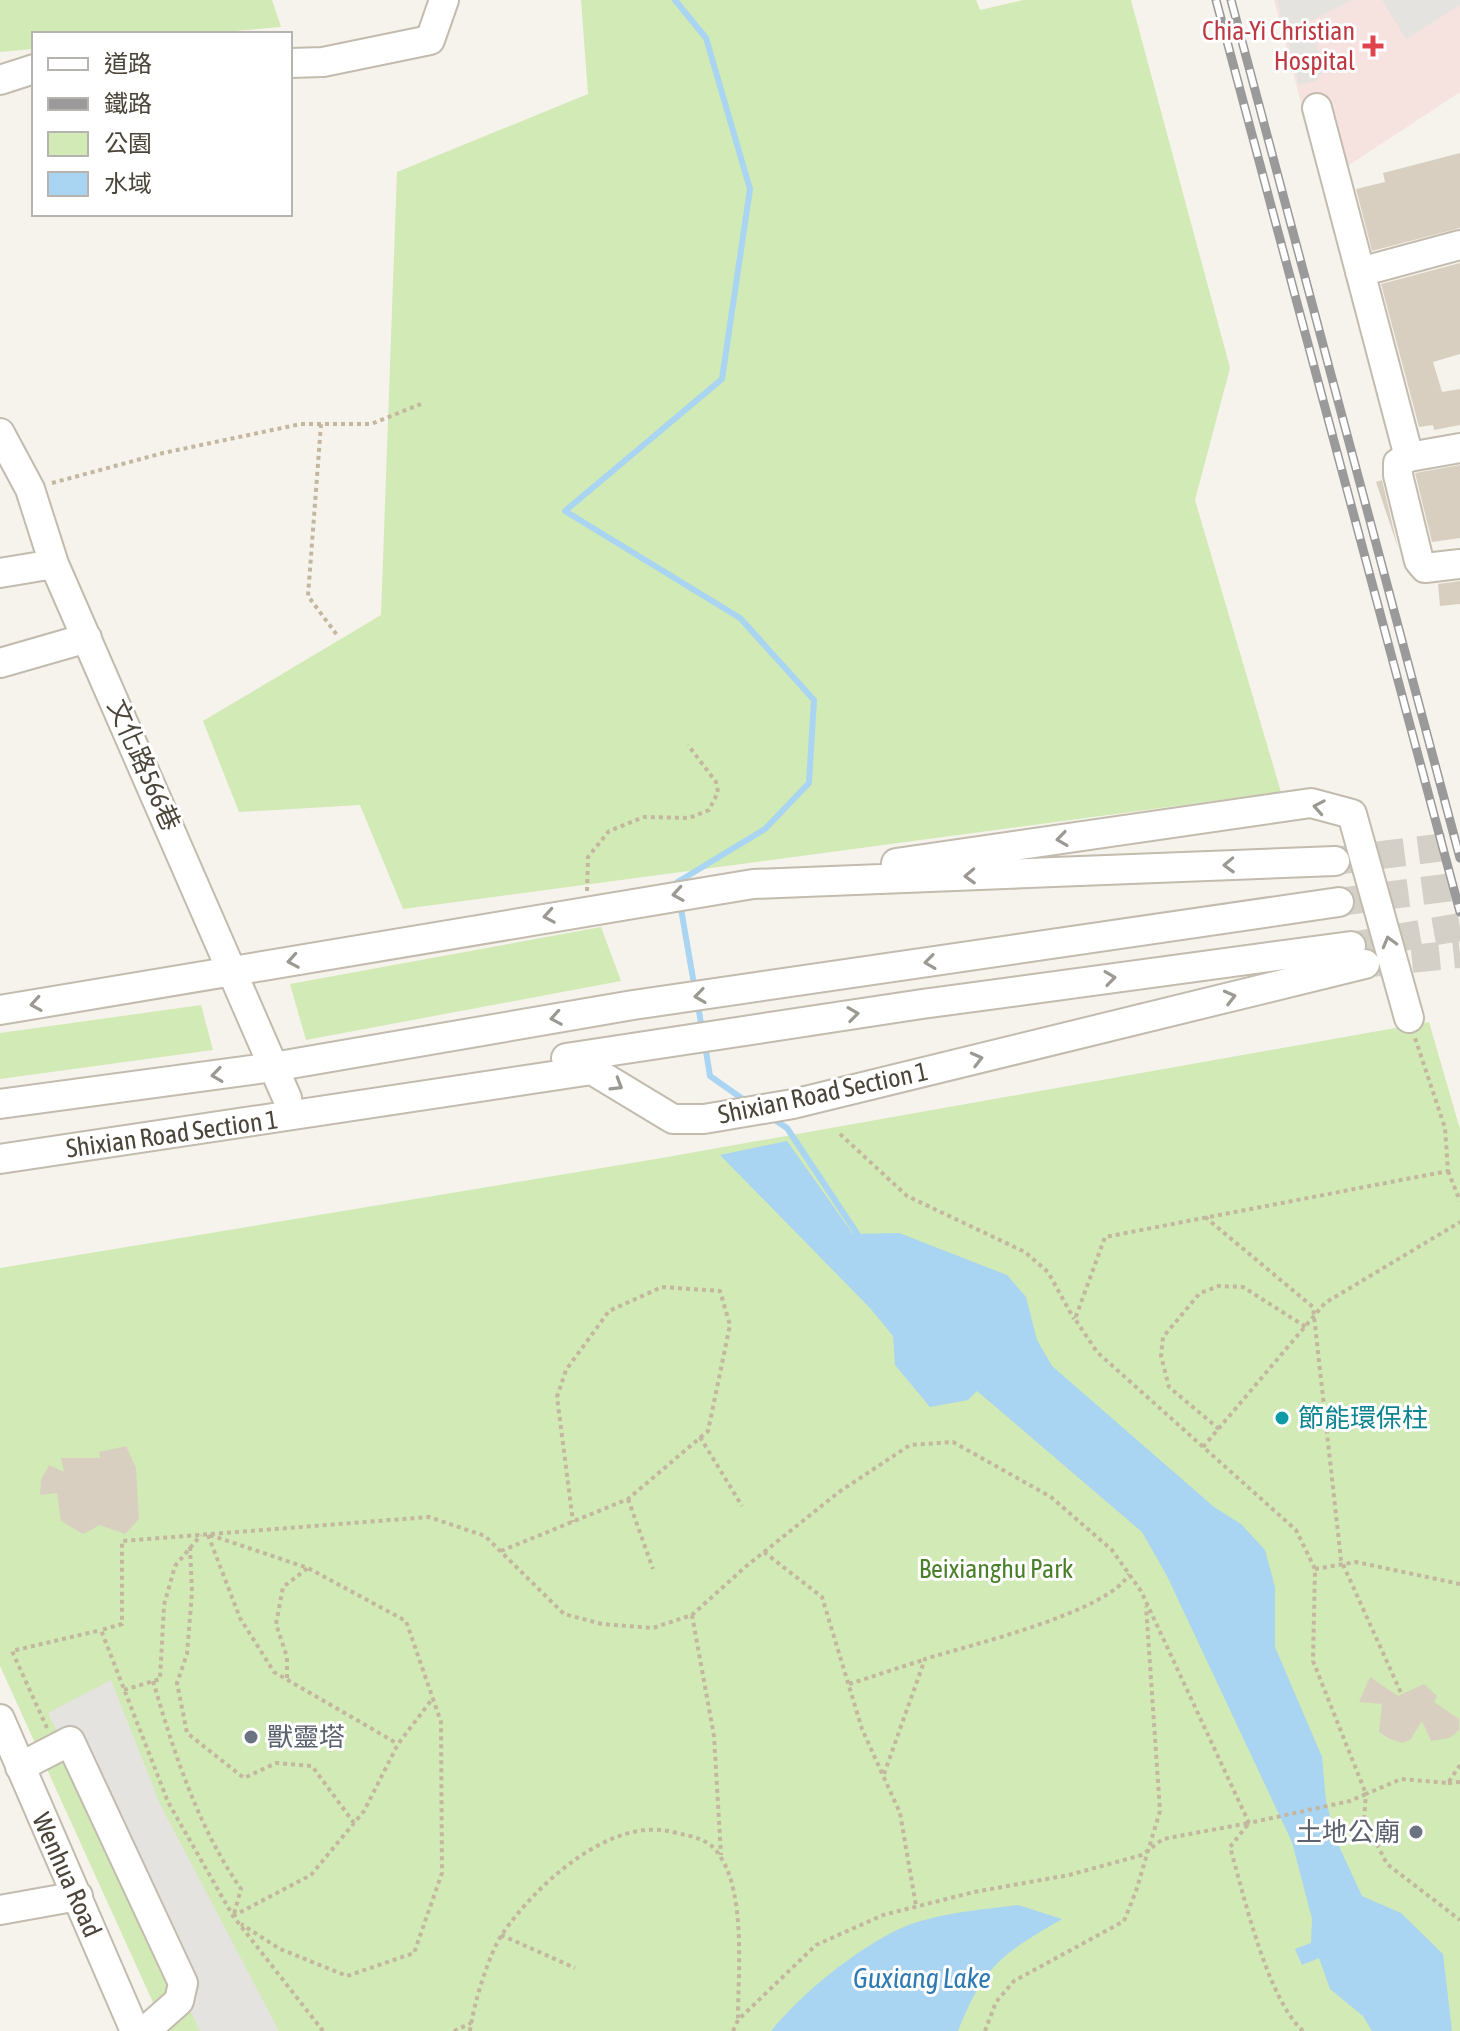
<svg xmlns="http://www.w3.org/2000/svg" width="1460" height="2031" font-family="'Asap Condensed','Noto Sans TC',sans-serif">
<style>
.medical{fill:#f6e3e0}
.green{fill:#d2eab5}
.parking{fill:#e5e3e0}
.water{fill:#a9d4f2}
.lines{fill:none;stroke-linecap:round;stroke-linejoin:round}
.stream{stroke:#a9d4f2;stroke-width:6}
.building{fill:#d8cfc1}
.minor-tunnel{stroke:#d4d0c8;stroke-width:28;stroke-dasharray:28 14;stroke-linecap:butt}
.minor-casing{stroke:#c2bbae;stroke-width:32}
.path{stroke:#c4b79f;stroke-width:4;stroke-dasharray:4 4;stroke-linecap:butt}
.minor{stroke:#fff;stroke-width:28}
.rail-casing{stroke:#9a9a9a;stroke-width:9}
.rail{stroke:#fff;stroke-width:6;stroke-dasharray:18;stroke-linecap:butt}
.oneway{stroke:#9c9892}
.health-dot{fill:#e0444e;stroke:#fff;stroke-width:3}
.culture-dot{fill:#0f9aa8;stroke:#fff;stroke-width:3}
.worship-dot{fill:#6b7280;stroke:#fff;stroke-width:3}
.labels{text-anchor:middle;stroke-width:6;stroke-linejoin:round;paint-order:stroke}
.health-label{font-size:26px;fill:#be3a42;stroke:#fff;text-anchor:end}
.street-label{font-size:26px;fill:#4b4439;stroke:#fff}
.culture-label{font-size:26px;fill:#0d838f;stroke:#fff;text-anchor:start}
.park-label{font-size:26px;fill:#4a7f2a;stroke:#fff}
.worship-label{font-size:26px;fill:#5b616d;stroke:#fff;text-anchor:start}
.water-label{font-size:28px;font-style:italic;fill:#2e7ab2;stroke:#fff}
</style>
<rect width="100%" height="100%" fill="#f6f3ec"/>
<path class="medical" d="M 1274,0 L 1460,0 L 1460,92 L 1322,183 Z"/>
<path class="green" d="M 0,0 L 272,0 L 281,27 L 200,34 L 34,34 L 34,49 L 0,52 Z
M 581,0 L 976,0 L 980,10 L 1023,0 L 1131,0 L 1230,368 L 1195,500 L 1281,792 L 403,909 L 360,805 L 239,812 L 203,721 L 381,615 L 397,172 L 588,94 Z
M 601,927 L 621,981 L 306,1040 L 290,984 Z
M 201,1005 L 213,1050 L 0,1079 L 0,1033 Z
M 1429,1022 L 1460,1129 L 1460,2031 L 166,2031 L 0,1666 L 0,1268 L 656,1159 Z"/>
<path class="parking" d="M 1277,0 L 1352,0 L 1310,21 L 1324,71 L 1315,81 L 1299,85 Z
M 1382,0 L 1460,0 L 1460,5 L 1406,39 Z
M 111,1680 L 160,1804 L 279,2031 L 200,2031 L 48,1713 Z"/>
<path class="water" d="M 787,1141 L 853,1234 L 899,1233 L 1007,1275 L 1026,1297 L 1037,1340 L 1052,1366 L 1214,1507 L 1241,1524 L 1265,1550 L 1275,1587 L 1275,1647 L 1322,1757 L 1326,1801 L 1337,1842 L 1362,1896 L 1401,1913 L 1443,1954 L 1452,2031 L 1372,2031 L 1363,2016 L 1330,1989 L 1319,1958 L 1302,1965 L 1295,1949 L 1311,1943 L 1312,1919 L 1292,1842 L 1167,1576 L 1142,1532 L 977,1391 L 968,1400 L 930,1407 L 895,1365 L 893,1336 L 870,1308 L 720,1155 Z
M 1018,1905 L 1062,1919 C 1002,1954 984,1965 958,2031 L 771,2031 C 801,1994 854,1951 897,1930 C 933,1913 979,1910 1018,1905 Z"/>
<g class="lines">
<path class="stream" d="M 675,0 L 706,38 L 750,189 L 722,379 L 565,511 L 740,618 L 814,700 L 809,783 L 765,829 L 676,883 L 677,888
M 680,903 L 695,990
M 698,1005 L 702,1030
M 705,1045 L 710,1076 L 747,1102
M 770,1117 L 787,1128 L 860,1238"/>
</g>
<path class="building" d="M 1460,153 L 1460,228 L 1372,251 L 1356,189 L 1385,182 L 1383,173 Z
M 1460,263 L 1460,354 L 1433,362 L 1442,392 L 1460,389 L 1460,425 L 1434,430 L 1433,425 L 1419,427 L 1381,284 Z
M 1460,465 L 1460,538 L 1432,542 L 1415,473 Z
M 1382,480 L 1398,548 L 1376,482 Z
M 1460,581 L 1460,604 L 1440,606 L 1438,584 Z
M 126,1446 L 136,1468 L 139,1519 L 125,1534 L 100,1525 L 83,1534 L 61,1521 L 57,1493 L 40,1495 L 41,1480 L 49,1465 L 64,1472 L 61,1458 L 100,1458 L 99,1452 Z
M 1370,1677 L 1398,1696 L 1424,1684 L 1437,1696 L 1434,1702 L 1459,1719 L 1459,1730 L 1450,1738 L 1431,1741 L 1422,1721 L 1410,1740 L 1402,1743 L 1388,1738 L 1379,1732 L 1382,1704 L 1359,1702 Z"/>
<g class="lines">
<path class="minor-tunnel" d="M 1335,861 L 1460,845
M 1339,902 L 1460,886
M 1351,946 L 1460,927
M 1370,963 L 1460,954"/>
<g class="minor-casing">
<path id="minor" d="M 290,63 L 323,62 L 430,40 L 444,0
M 0,80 L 34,69
M 1317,108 L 1409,457 L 1460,448
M 1360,272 L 1460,245
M 0,433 L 30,489 L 54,564 L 287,1098
M 1409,457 L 1398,463 L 1398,475 L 1419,561 L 1425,568 L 1460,564
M 0,573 L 54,564
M 0,663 L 87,638
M 896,863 L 1311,803 L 1352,814 L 1409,1018
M 0,1010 L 753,884 L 1335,861
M 566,1058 L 922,1004 L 1351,946
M 0,1104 L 273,1067 L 633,1005 L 1339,902
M 0,1159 L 592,1070 L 673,1119 L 704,1119 L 793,1104 L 1365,964
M 0,1719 L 135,2031
M 20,1767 L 70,1741 L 183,1983 L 179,2001 L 145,2031
M 0,1910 L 78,1896"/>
</g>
<path class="path" d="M 321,424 L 308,596 L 337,635
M 52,483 L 163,453 L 301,424 L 371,424 L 421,404
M 587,891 L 588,857 L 609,831 L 644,817 L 689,818 L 709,810 L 718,792 L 716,782 L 688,745
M 840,1134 L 907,1196 L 1025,1252 L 1048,1272 L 1074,1319
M 1448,1171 L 1460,1201
M 1205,1217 L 1313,1307 L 1341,1560 L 1402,1695
M 1219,1429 L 1169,1387 L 1161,1356 L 1163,1337 L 1200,1293 L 1219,1286 L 1243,1287 L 1306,1327
M 700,1437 L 742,1506
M 1203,1447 L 1325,1303 L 1460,1222
M 628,1499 L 653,1569
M 208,1535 L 240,1618 L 274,1672 L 398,1744
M 210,1535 L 308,1568 L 406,1621 L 441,1722 L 442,1873 L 414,1953 L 347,1976 L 280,1949 L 241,1924
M 190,1547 L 192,1592 L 187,1654 L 177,1683 L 187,1733 L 244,1778 L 276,1763 L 312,1766 L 354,1823
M 501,1551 L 628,1499 L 708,1431 L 730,1325 L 720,1291 L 662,1287 L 609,1311 L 566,1370 L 557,1397 L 573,1522
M 764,1552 L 822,1597 L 862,1729 L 900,1813 L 916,1906
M 1315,1569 L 1356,1562 L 1460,1584
M 692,1615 L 714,1736 L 721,1855
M 287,1678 L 287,1657 L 276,1624 L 283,1587 L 308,1568
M 153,1681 C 174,1753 198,1827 241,1889 L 234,1914
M 849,1684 L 923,1660
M 124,1690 L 160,1679 L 164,1605 L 175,1566 L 201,1535
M 47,1728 L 12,1651 L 101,1630
M 1460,1765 L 1448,1783 L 1401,1779 L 1366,1794 L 1364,1819 L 1387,1864 L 1460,1920
M 884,1774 L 925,1659 C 970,1645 1109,1612 1129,1574
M 1448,1783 L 1460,1782
M 233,1916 L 311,1875 L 364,1811 L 398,1744 L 433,1698
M 501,1935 L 575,1968
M 323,2031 L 233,1916 L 168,1802 L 101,1630 L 122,1624 L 122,1541 L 429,1517 L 485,1536 L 564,1614 L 602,1624 L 653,1628 L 692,1615 L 744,1568 L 839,1492 L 910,1445 L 953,1442 L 1051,1497 L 1112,1550 L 1141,1591 L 1249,1823 L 1350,1801 L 1366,1794 L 1313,1661 L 1315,1569 L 1296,1530 L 1097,1352 L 1075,1319 L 1105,1237 L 1448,1171 L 1445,1128 L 1415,1038
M 454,2031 L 471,2023
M 470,2031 C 473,2006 489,1953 503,1933 C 536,1885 610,1816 673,1832 C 693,1837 709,1838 720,1856 C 746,1895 738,1973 738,2019
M 733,2031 L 738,2020 L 816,1945 L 883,1915 L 974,1892 L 1069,1875 L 1142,1855 L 1163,1839 L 1249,1823 L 1230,1847 C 1244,1896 1267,1998 1303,2031
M 985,2031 L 996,2002 L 1014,1981 L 1124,1921 L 1136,1891 L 1160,1811 L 1146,1606"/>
<use href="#minor" class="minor"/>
<g class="rail-casing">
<path id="rail" d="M 1216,0 L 1460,912
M 1231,0 L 1460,858"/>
</g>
<use href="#rail" class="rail"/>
</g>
<defs><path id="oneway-chevron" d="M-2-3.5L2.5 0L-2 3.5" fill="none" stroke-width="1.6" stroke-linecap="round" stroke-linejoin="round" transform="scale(2)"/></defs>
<g class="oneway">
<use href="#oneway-chevron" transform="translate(1319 807) rotate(-170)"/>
<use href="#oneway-chevron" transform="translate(1062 839) rotate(172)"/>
<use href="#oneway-chevron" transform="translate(1229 865) rotate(178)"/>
<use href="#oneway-chevron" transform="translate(970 876) rotate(178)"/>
<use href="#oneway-chevron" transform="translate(678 894) rotate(171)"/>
<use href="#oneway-chevron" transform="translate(549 916) rotate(170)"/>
<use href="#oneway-chevron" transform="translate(1389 942) rotate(-105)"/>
<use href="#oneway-chevron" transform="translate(293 961) rotate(170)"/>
<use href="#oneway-chevron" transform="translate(930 962) rotate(172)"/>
<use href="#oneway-chevron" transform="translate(1110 978) rotate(-8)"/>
<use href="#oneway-chevron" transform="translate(700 996) rotate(172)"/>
<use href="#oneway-chevron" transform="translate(1230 997) rotate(-14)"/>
<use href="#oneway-chevron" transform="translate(36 1004) rotate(171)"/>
<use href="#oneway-chevron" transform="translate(853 1014) rotate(-8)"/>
<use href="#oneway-chevron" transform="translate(556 1018) rotate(170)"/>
<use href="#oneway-chevron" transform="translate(977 1059) rotate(-14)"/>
<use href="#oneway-chevron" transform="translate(217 1075) rotate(172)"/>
<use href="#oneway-chevron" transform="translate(617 1085) rotate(31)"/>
</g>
<path class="health-dot" d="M1369 34h8v8h8v8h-8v8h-8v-8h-8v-8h8z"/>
<circle class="culture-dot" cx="1282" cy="1418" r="8"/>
<g class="worship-dot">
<circle cx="251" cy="1737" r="8"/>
<circle cx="1416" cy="1832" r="8"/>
</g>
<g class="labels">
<g class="health-label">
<text x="1355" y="40">Chia-Yi Christian<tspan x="1355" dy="30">Hospital</tspan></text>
</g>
<g class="street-label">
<text transform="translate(144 765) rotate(66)" y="9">文化路566巷</text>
<text transform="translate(823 1093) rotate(-12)" y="9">Shixian Road Section 1</text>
<text transform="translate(172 1134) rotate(-8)" y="9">Shixian Road Section 1</text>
<text transform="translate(67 1875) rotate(66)" y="9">Wenhua Road</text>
</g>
<g class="culture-label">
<text x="1298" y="1427">節能環保柱</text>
</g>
<g class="park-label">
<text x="996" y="1578">Beixianghu Park</text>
</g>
<g class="worship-label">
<text x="267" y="1746">獸靈塔</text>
<text x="1400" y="1841" text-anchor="end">土地公廟</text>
</g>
<g class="water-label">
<text x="922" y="1988">Guxiang Lake</text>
</g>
</g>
<rect x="32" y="32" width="260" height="184" fill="#ffffff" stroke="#b7b4b0" stroke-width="2"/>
<rect x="48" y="58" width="40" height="12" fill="#ffffff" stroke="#b7b4b0" stroke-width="2"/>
<text x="104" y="72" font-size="24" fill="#4b4439">道路</text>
<rect x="48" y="98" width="40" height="12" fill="#9a9a9a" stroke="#b7b4b0" stroke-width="2"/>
<text x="104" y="112" font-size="24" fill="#4b4439">鐵路</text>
<rect x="48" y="132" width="40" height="24" fill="#d2eab5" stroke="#b7b4b0" stroke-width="2"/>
<text x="104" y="152" font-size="24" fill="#4b4439">公園</text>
<rect x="48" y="172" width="40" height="24" fill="#a9d4f2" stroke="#b7b4b0" stroke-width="2"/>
<text x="104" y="192" font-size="24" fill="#4b4439">水域</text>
</svg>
